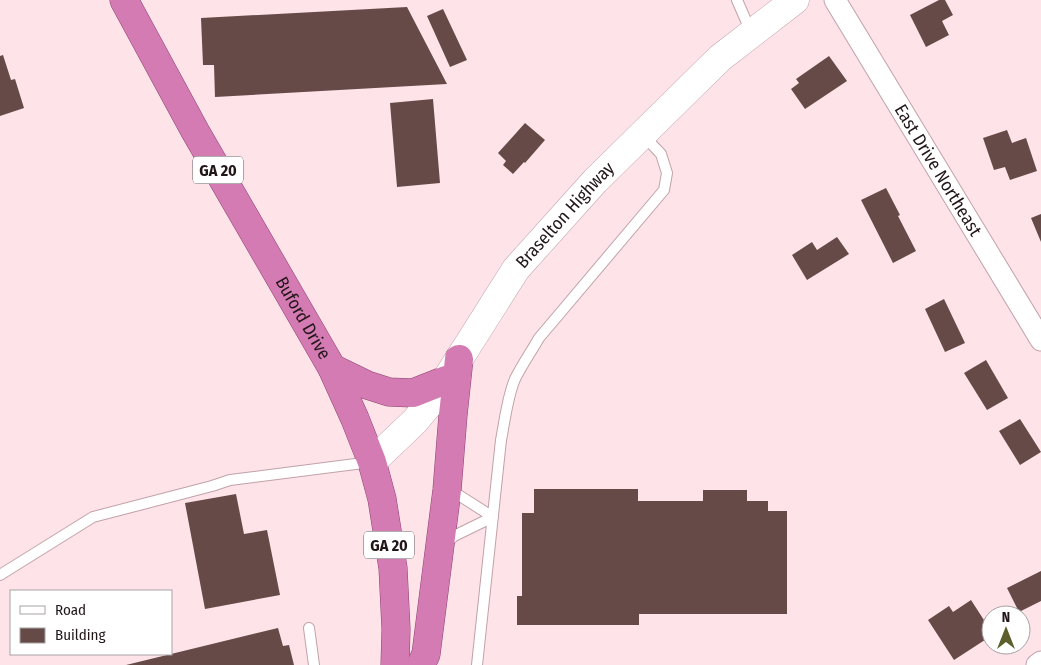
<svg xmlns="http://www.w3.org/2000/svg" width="1041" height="665" font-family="'Fira Sans Condensed',sans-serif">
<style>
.building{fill:#654a47}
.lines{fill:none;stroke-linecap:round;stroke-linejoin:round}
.service-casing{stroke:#c1a2a8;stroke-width:12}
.minor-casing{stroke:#c1a2a8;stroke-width:23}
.secondary-casing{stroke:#c1a2a8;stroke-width:29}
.trunk-casing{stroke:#8f4271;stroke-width:29}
.service{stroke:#fff;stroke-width:10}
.minor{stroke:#fff;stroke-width:21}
.secondary{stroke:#fff;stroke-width:28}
.trunk{stroke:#d47bb3;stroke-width:28}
.labels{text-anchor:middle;stroke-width:5;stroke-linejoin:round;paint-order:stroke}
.shield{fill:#fff;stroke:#645c5e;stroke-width:1}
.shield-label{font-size:16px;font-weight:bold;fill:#221619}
.street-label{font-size:18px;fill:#221619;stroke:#fff}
</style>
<rect width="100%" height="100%" fill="#fee3e8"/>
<path class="building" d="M 939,0 L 945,0 L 953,15 L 942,21 L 949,35 L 926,47 L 910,15 Z
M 407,7 L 447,84 L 215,97 L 214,65 L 203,65 L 201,18 Z
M 443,9 L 467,60 L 450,67 L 427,16 Z
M 3,55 L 11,80 L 15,79 L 24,108 L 0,116 L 0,56 Z
M 829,56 L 847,81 L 805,109 L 791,89 L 799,83 L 796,79 Z
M 433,99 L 440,183 L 397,187 L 390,103 Z
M 525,123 L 545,140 L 525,163 L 524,162 L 513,174 L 503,165 L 506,161 L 498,153 Z
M 1007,130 L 1012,143 L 1026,138 L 1037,171 L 1010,180 L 1005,167 L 994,170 L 983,138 Z
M 886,188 L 900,215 L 898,216 L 916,251 L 893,263 L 861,200 Z
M 1041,214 L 1041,242 L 1031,218 Z
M 837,237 L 849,254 L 807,280 L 792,255 L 812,242 L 817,250 Z
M 944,299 L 965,343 L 945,352 L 925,309 Z
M 986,360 L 1008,398 L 987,410 L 964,373 Z
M 1020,419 L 1041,452 L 1020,465 L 999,431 Z
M 534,489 L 638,489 L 638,501 L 703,501 L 703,490 L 747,490 L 747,501 L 768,501 L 768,511 L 787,511 L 787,614 L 639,614 L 639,625 L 517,625 L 517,596 L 522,596 L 522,513 L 534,513 Z
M 236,494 L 244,534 L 267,530 L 280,595 L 205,609 L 185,503 Z
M 1041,571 L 1041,601 L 1019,612 L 1007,588 Z
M 971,600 L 991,631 L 991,636 L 954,660 L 928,620 L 949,606 L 953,612 Z
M 278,628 L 283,646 L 289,645 L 294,665 L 126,665 Z"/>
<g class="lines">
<g class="service-casing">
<path id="service" d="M 737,0 L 751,32
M 445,545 L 454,536 L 493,517 L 457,494 L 448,490
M 0,575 L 93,517 L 212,486 L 230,480 L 371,462
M 309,628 L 314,665
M 477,665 L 501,440 C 505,420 507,398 515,379 C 522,365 531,352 539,338 L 664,190 L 667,173 L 661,154 L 643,135"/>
</g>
<g class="minor-casing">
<g id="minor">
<path id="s1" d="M 835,0 L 1041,340"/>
<path d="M 1037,665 L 1041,662"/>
</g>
</g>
<g class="secondary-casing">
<g id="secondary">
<path id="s2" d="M 372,462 L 415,421 L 435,397 L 516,269 L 595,181 L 720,58 L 795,0"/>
</g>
</g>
<g class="trunk-casing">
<g id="trunk">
<path id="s3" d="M 124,0 L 195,131 L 332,368 L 355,419 L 372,462 L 382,499 L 393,568 L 396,629 L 395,665"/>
<path d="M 332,368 L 367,385 L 389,392 L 413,393 L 446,380"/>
<path d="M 421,665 L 426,654 L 447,490 L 453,415 L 459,359"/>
</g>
</g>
<use href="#service" class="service"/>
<use href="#minor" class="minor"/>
<use href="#secondary" class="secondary"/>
<use href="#trunk" class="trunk"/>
</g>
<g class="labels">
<g class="shield">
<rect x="193" y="156.5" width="50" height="27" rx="4"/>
<rect x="364" y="531.5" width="50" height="27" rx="4"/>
</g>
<g class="shield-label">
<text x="218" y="176">GA 20</text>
<text x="389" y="551">GA 20</text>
</g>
<g class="street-label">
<text dy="6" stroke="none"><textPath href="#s1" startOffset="199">East Drive Northeast</textPath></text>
<text dy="6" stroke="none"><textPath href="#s2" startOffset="315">Braselton Highway</textPath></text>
<text dy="6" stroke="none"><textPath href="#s3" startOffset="365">Buford Drive</textPath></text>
</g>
</g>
<rect x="10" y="590" width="162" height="65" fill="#ffffff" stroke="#a7a2a3"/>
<rect x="20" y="606" width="25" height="8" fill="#ffffff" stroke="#a7a2a3"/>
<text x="55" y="615" font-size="15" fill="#221619">Road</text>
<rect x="20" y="628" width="25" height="15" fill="#654a47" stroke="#a7a2a3"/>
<text x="55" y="640" font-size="15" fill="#221619">Building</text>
<g transform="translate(1006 630)"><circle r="24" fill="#ffffff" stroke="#a7a2a3"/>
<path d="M0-4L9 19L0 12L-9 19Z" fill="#5c5e2c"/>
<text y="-8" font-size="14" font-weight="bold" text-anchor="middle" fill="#221619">N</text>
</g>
</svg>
